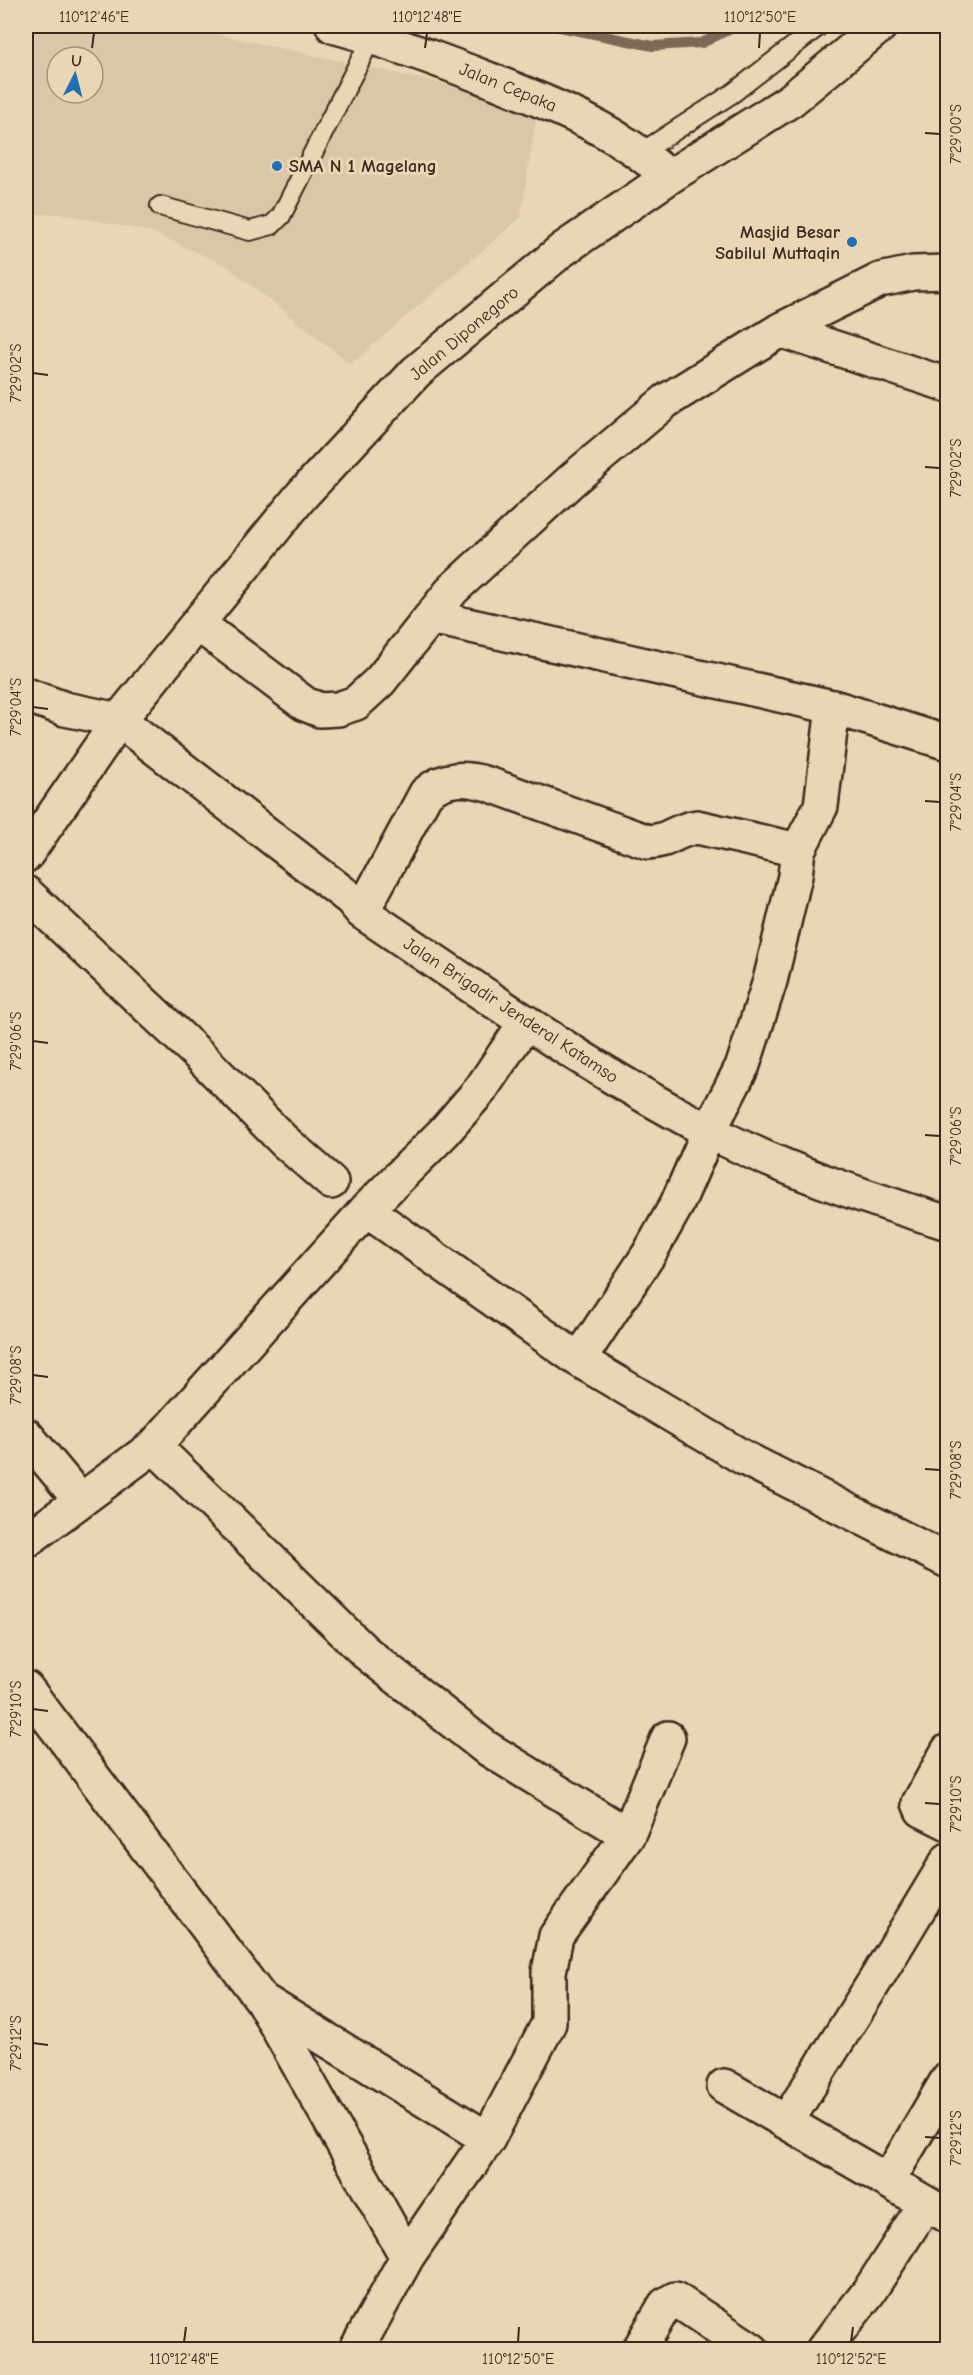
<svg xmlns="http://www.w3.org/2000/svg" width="973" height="2375" font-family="'Comic Neue',sans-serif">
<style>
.built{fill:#dbc7a7;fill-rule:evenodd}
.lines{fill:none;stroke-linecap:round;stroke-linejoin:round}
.stream{stroke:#7b6855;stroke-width:10}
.lane-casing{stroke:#3b2a1e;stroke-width:22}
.street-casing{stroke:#3b2a1e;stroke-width:38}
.secondary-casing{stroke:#3b2a1e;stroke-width:38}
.lane{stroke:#ead5b4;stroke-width:18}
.street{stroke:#ead5b4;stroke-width:33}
.secondary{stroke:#ead5b4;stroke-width:33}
.ticks{fill:none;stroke:#3b2a1e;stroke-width:2}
.poi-dot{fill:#1f6fb2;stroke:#ead5b4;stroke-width:2}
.labels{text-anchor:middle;stroke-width:6;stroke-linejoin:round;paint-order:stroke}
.street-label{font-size:18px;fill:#3b2a1e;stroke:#ead5b4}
.poi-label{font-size:18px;font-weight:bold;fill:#3b2a1e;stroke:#ead5b4;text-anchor:start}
.neatline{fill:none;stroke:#3b2a1e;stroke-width:2}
.ticks-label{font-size:15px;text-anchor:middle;fill:#3b2a1e}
</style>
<rect width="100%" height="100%" fill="#ead5b4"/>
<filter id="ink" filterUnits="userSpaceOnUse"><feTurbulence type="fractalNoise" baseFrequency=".0167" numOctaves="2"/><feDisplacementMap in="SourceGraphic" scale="12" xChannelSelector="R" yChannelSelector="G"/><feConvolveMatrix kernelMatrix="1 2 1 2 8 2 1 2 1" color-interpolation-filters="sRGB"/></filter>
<g filter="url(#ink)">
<path class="built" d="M 26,26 L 180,26 L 472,90 L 536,118 L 521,217 L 351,364 L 225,265 L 152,232 L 62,214 L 26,214 ZM 57,57 L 93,57 L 93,93 L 57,93 Z"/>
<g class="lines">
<path class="stream" d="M 555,26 L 653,46 L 702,43 L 736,26"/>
<g class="lane-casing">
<path id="lane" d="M 642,152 L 733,93 L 819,26
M 160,206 L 250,231 L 272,225 L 281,216 L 372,37"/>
</g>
<g class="street-casing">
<path id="street" d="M 780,330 L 948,385
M 431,617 L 833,707 L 948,743
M 198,624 L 305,704 L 320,710 L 338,709 L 356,703 L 380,681 L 453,589 L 573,479 L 666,401 L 780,330 L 880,280 L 913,273 L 948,272
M 26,695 L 65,709 L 119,720 L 351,899 L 362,912 C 475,988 586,1067 707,1130 C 783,1170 865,1197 948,1223
M 833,707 L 821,806 L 798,850 L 795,876 L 770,981 L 743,1065 L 709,1131 L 677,1204 L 649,1254 L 579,1360 L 744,1458 L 948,1561
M 26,893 L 199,1055 L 284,1141 L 331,1182
M 362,912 L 426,793 C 445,777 464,777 488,784 L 648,842 C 671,841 675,830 697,827 L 798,850
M 366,1210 L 579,1360
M 26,1435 L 80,1500
M 154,1446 L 365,1652 L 485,1747 L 628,1835
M 26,1541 L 154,1446 L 366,1210 L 444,1132 L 481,1089 L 526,1022
M 26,1688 L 262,2000 L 407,2257
M 948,1751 L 919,1803 L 922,1810 L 948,1823
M 264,2001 L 488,2139
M 724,2086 L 948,2216
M 787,2121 L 878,1976 L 948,1860
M 888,2181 L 948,2079
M 356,2350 L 407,2257 L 488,2139 L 549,2023 L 549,1972 L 556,1936 L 628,1835 L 668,1738
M 639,2350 L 665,2305 L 675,2299 L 752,2350
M 823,2350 L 868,2293 L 926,2203"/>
</g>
<g class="secondary-casing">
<path id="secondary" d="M 333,26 C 388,41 440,60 493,81 C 558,107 616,129 669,177
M 26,855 L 119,720 L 301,496 L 416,372 L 562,250 L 669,177 L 791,100 L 880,26"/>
</g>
<use href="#lane" class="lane"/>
<use href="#street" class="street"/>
<use href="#secondary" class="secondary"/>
</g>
</g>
<path class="ticks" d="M 92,48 L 94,33M 425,48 L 427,33M 759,48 L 760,33M 925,133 L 940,134M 33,373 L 48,375M 925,467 L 940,468M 33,707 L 48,709M 925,801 L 940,802M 33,1041 L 48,1043M 925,1135 L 940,1136M 33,1375 L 48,1377M 925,1469 L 940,1470M 33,1709 L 48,1711M 925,1803 L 940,1804M 33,2043 L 48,2045M 925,2137 L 940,2138M 184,2342 L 186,2327M 518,2342 L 519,2327M 851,2342 L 853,2327"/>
<g class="poi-dot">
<circle cx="277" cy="166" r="6"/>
<circle cx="852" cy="242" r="6"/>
</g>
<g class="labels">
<g class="street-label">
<text transform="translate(508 87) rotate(22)" y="6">Jalan Cepaka</text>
<text transform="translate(464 333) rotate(-40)" y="6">Jalan Diponegoro</text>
<text transform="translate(511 1010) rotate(33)" y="6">Jalan Brigadir Jenderal Katamso</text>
</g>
<g class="poi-label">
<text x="289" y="172">SMA N 1 Magelang</text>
<text x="840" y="238" text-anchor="end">Masjid Besar<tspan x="840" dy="21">Sabilul Muttaqin</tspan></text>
</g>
</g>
<rect width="973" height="2375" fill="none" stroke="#ead5b4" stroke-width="66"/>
<g transform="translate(75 75) rotate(6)"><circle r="28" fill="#ead5b4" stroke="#a49178" stroke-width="1.5"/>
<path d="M0-4.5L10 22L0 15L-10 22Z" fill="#1f6fb2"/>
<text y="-9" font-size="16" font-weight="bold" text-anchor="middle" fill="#3b2a1e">U</text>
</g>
<rect x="33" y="33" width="907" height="2309" class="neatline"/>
<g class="ticks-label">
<text x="94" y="22">110°12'46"E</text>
<text x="427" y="22">110°12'48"E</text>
<text x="760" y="22">110°12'50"E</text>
<text transform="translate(956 134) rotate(-90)" y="5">7°29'00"S</text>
<text transform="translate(16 373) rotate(-90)" y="5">7°29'02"S</text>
<text transform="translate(956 468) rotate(-90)" y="5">7°29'02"S</text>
<text transform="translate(16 707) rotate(-90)" y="5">7°29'04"S</text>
<text transform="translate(956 802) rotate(-90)" y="5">7°29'04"S</text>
<text transform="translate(16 1041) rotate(-90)" y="5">7°29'06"S</text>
<text transform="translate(956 1136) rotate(-90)" y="5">7°29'06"S</text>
<text transform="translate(16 1375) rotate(-90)" y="5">7°29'08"S</text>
<text transform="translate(956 1470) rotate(-90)" y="5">7°29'08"S</text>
<text transform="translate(16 1709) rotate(-90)" y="5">7°29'10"S</text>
<text transform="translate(956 1804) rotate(-90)" y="5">7°29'10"S</text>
<text transform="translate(16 2043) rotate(-90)" y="5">7°29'12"S</text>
<text transform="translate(956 2138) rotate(-90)" y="5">7°29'12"S</text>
<text x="184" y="2364">110°12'48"E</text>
<text x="518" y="2364">110°12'50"E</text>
<text x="851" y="2364">110°12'52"E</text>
</g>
</svg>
